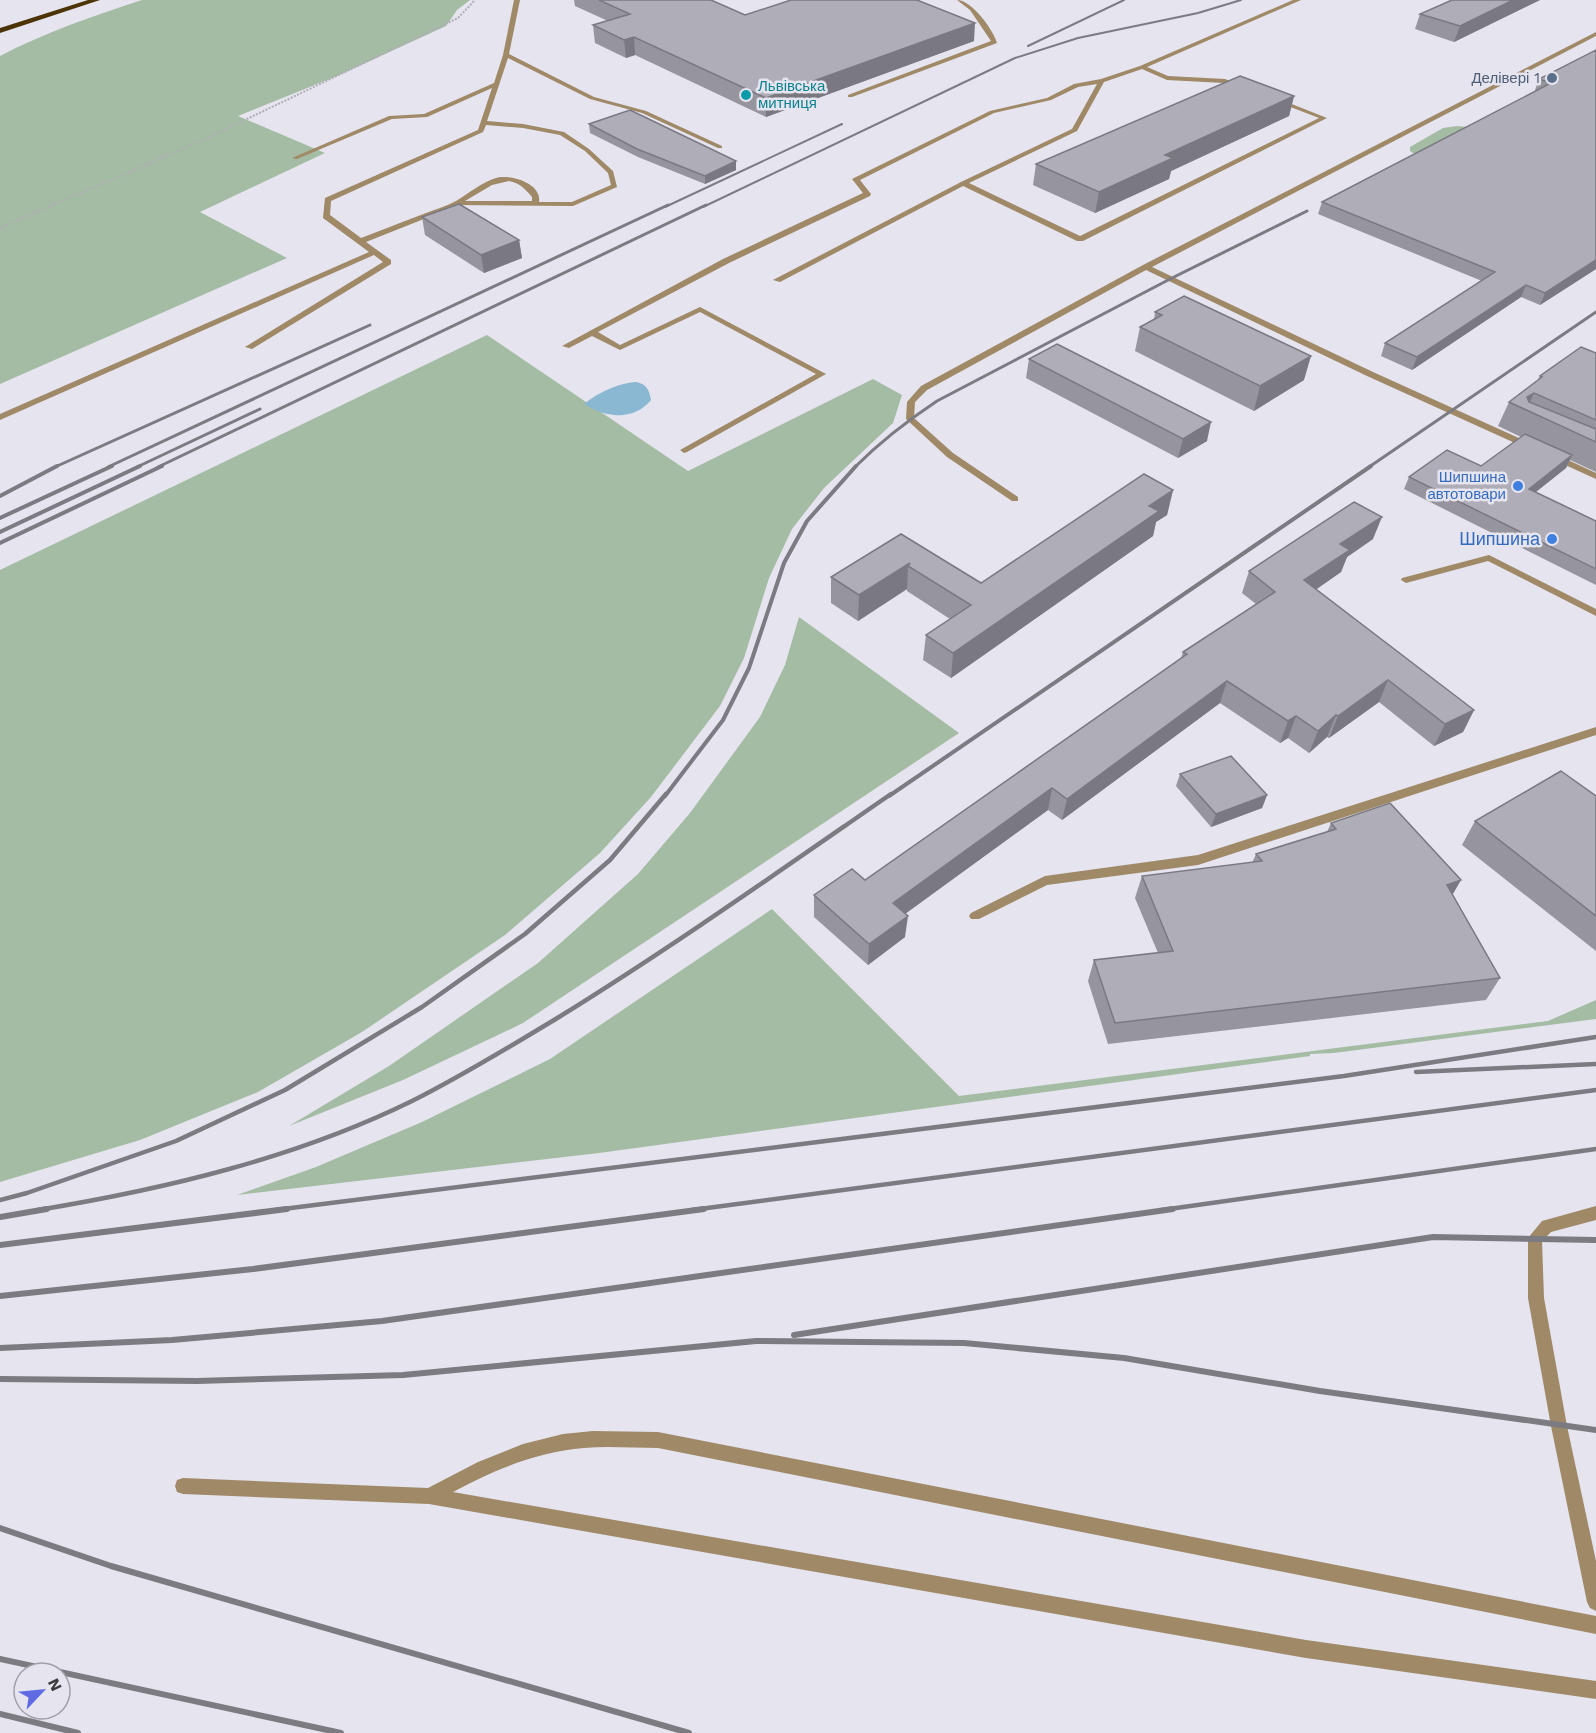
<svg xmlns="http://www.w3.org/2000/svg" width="1596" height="1733" font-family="'Work Sans',sans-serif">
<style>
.green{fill:#a4bca3}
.water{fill:#8ab7d2}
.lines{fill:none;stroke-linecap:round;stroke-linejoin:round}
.path{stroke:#afaeb6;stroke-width:2;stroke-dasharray:2 1.5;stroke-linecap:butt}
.service{fill:#9f8967;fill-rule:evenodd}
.trunk{fill:#4c3407;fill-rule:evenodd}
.rail-far4{stroke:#7c7b82;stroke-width:2}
.rail-far3{stroke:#7c7b82;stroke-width:3}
.rail-far2{stroke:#7c7b82;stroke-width:4}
.rail-far1{stroke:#7c7b82;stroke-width:4.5}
.rail{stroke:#7c7b82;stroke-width:6}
.wall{fill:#96959e}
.shaded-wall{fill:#7a7981}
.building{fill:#aeadb8;stroke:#7a7981;stroke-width:1.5}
.service-dot{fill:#5c6f8a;stroke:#e5e4ef;stroke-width:2}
.culture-dot{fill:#0f9aa8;stroke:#e5e4ef;stroke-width:2}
.shop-dot{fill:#3f7fe0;stroke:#e5e4ef;stroke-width:2}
.labels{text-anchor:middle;stroke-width:5;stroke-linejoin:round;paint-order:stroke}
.far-service-label{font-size:15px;fill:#4e5e75;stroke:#e5e4ef;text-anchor:end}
.far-culture-label{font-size:15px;fill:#0d838f;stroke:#e5e4ef;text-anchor:start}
.far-shop-label{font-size:15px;fill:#366cbe;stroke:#e5e4ef;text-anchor:end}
.shop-label{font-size:18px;fill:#366cbe;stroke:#e5e4ef;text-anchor:end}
</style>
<rect width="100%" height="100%" fill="#e5e4ef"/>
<path class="green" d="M 142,0 L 470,0 L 457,10 L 446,26 L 337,76 L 238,116 L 325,153 L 200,212 L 287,258 L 0,384 L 0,56 C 46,32 93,16 142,0 Z
M 1457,126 L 1468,127 L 1422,159 L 1410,151 L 1410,147 L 1443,128 Z
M 487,335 L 688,471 L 873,379 L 902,395 L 893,423 L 824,488 L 792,529 L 769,578 L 744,658 L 720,706 L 651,797 L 600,853 L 505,935 L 362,1032 L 258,1092 L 140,1140 L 0,1182 L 0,570 Z
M 799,617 L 959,733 L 523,1023 L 403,1080 L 289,1126 L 389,1066 L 538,963 L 638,874 L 690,813 L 760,717 L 785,665 Z
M 772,909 L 959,1096 L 1548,1021 L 1596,1000 L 1596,1019 L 1334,1053 L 1310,1054 L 1310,1056 L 599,1153 L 237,1195 L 316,1167 L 422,1122 L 550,1059 Z"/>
<path class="water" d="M 636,382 C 647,384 649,390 651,400 C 634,421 605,418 584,404 C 597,393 619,383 636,382 Z"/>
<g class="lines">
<path class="path" d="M 0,228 L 205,139 L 458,18 L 475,0"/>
<path class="service" d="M 514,0 L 520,0 L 509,54 L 594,97 L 646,111 L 722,146 L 722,148 L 718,148 L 642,113 L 590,99 L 508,58 L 487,121 L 523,124 L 564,132 L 589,149 L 613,171 L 617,187 L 573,206 L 459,205 L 366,242 L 391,260 L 391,264 L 252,349 L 245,347 L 383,262 L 374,255 L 0,420 L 0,414 L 369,252 L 323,218 L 325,198 L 478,130 L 492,88 L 427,117 L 392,119 L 297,159 L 292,158 L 389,116 L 424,114 L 494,83 L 503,55 ZM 486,125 L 523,128 L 560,135 L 585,151 L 608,173 L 611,185 L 572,202 L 539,202 C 542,183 510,174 496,178 C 481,183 469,193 456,201 C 447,206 436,209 426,213 C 404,221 383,230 361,238 L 330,215 L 331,201 L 483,132 ZM 509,181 C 520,183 525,189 532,197 L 532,201 L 465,201 L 492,185 Z
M 957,0 C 972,0 994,31 997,43 L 852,97 L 848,97 L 848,95 L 991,41 L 970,10 Z
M 1293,0 L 1301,0 L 1147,67 L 1168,76 L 1225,79 L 1243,86 L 1243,88 L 1224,83 L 1167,80 L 1142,69 L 1104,82 L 1077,131 L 969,183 L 1080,236 L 1319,118 L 1275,101 L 1275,99 L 1279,99 L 1327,118 L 1083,241 L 1077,241 L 963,186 L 780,282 L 773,280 L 961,182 L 1072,129 L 1097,84 L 1078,87 L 1051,100 L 994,113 L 860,180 L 871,194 L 870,196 L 729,263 L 598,332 L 620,345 L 700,307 L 826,374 L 687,452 L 684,453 L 680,450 L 816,374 L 700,312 L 620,350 L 592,336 L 569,348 L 562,346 L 723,259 L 863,193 L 852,179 L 854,178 L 990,111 L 1047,98 L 1074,84 L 1101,79 L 1140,66 Z
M 1596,32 L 1596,36 L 1152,267 L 1373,372 L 1534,445 L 1534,449 L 1528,449 L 1367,376 L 1146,270 L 927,390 L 915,402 L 914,418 L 953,453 L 1018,497 L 1018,501 L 1012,501 L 947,457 L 906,419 L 907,402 L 921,386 L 1143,265 Z
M 1555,454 L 1596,473 L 1596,479 L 1552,459 L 1550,457 Z
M 1489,555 L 1596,609 L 1596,616 L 1488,561 L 1406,583 L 1401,580 L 1402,578 Z
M 1596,727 L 1596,735 L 1198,865 L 1047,885 L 979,919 L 971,919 L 969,916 L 971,913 L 1045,876 L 1198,855 Z
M 1596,1206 L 1596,1220 L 1551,1232 L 1542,1241 L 1544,1298 L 1567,1426 L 1596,1561 L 1596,1611 L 1590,1608 L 1587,1602 L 1551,1426 L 1528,1298 L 1528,1238 L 1542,1221 Z
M 593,1431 L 658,1432 L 1596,1616 L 1596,1634 L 658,1448 C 633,1448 608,1446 584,1448 C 536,1452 494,1470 453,1492 L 1306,1640 L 1596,1681 L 1596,1699 L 1306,1658 L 429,1504 L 183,1494 L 177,1492 L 175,1486 L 177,1480 L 183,1478 L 428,1488 L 478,1462 L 523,1444 L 563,1434 Z"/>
<path class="trunk" d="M 88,0 L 100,0 L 0,33 L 0,28 Z"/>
<path class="rail-far4" d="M 1028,46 L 1124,0
M 665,207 L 842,124
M 703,207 L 1015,58 L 1078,38 L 1198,13 L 1241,0"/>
<path class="rail-far3" d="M 55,467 L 370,325
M 108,467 L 668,205
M 137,467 L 260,409
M 158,467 L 706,205
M 855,467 C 880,442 907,421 937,401 L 1172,278 L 1307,211
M 1369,467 L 1596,312"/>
<path class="rail-far2" d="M 0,496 L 57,466
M 0,518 L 112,466
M 0,532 L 140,466
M 0,543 L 162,466
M 665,796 L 723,720 L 749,668 L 784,563 L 807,521 L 856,466
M 889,796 L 1371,466"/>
<path class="rail-far1" d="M 1416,1072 L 1596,1064
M 0,1200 L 27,1193 L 176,1141 L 285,1090 L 422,1007 L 525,934 L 610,860 L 666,794
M 38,1210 C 165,1189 296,1158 412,1101 C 462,1076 511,1046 559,1017 C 672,947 781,870 891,794
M 275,1210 L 1344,1076 L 1596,1037
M 692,1210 L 1596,1090
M 1162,1210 L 1596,1149"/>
<path class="rail" d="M 0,1217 L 47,1209
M 0,1245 L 287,1209
M 0,1296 L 253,1269 L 704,1209
M 794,1335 L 1433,1237 L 1596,1240
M 0,1348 L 172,1340 L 382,1321 L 1173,1209
M 0,1379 L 197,1381 L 403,1375 L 756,1341 L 964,1343 L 1124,1358 L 1320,1391 L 1596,1430
M 0,1528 L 111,1566 L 689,1733
M 0,1659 L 341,1733
M 0,1714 L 78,1733"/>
</g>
<path class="wall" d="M 574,0 L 711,0 L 745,15 L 974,41 L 766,117 L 635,55 L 626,58 L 595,43 L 593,25 L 608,21 L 575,6 Z
M 1452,0 L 1540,0 L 1454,42 L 1415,29 L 1420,14 Z
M 1596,50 L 1596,269 L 1540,305 L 1521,297 L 1412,370 L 1381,356 L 1385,343 L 1482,281 L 1318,214 L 1322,202 L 1536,91 L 1535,90 L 1539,79 Z
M 1294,96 L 1289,116 L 1171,171 L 1169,179 L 1095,213 L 1033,185 L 1036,164 Z
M 589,124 L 736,161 L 736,170 L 705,184 L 638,157 L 590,133 Z
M 422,217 L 519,240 L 522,258 L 484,273 L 425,235 Z
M 1155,312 L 1304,380 L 1254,411 L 1135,351 L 1140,327 L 1154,320 Z
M 1596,353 L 1596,472 L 1570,460 L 1566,468 L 1536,492 L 1596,521 L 1596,585 L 1404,489 L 1409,477 L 1481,466 L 1521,437 L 1498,426 L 1509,402 L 1537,381 L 1540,376 Z
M 1029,359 L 1207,441 L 1178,458 L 1026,378 Z
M 1173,490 L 1167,515 L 1156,522 L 1153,536 L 951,678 L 923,660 L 926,635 L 950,619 L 907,591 L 907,589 L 858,621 L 831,603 L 831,577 L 901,534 L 981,583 Z
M 1373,539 L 1347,557 L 1341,572 L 1316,589 L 1474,710 L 1463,732 L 1434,746 L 1379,702 L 1329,738 L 1327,737 L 1309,753 L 1288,738 L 1280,743 L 1220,703 L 1062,820 L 1048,810 L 905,914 L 905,937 L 868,965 L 814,917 L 814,895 L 865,880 L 1181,658 L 1183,652 L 1256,604 L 1242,593 L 1249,571 Z
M 1180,774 L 1267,795 L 1262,808 L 1211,827 L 1176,786 Z
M 1596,796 L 1596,951 L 1462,845 L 1475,821 Z
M 1331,823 L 1453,895 L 1500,978 L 1486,1000 L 1108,1044 L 1088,981 L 1094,960 L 1158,953 L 1135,898 L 1142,876 L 1252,863 L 1256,854 L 1327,832 Z"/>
<path class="shaded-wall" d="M 1513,0 L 1540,0 L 1454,42 L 1460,26 Z
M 975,23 L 974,41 L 766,117 L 766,98 Z
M 634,37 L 635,55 L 626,58 L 624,40 Z
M 1294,96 L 1289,116 L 1171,171 L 1169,179 L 1095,213 L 1099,192 L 1165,155 Z
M 736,161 L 736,170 L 705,184 L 705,176 Z
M 519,240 L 522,258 L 484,273 L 481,255 Z
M 1596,260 L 1596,269 L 1540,305 L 1545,293 Z
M 1526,285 L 1521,297 L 1412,370 L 1417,357 Z
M 1311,356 L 1304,380 L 1254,411 L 1260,386 Z
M 1534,393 L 1526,410 L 1527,397 Z
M 1211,422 L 1207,441 L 1178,458 L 1183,439 Z
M 1572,455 L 1566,468 L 1523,502 L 1529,489 Z
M 1173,490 L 1167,515 L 1156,522 L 1153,536 L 951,678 L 953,653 L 1149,506 Z
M 1382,517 L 1373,539 L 1347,557 L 1341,572 L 1297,603 L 1304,580 L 1340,544 Z
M 910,563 L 908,566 L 907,589 L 858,621 L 859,595 Z
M 1388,680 L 1379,702 L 1329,738 L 1338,716 Z
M 1227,681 L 1220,703 L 1062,820 L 1067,799 Z
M 1474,710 L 1463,732 L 1434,746 L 1445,724 Z
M 1336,715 L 1327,737 L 1309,753 L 1318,731 Z
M 1296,716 L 1288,738 L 1280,743 L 1288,721 Z
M 1052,788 L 1048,810 L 891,924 L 893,903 Z
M 1267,795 L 1262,808 L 1211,827 L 1216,814 Z
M 1461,880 L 1449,901 L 1447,885 Z
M 908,916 L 905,937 L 868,965 L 869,944 Z"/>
<path class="building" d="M 599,0 L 711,0 L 745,15 L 791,0 L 917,0 L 975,23 L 766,98 L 634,37 L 624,40 L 593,25 L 630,14 Z
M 1452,0 L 1513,0 L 1460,26 L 1420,14 Z
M 1596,50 L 1596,260 L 1545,293 L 1526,285 L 1417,357 L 1385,343 L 1495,272 L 1322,202 L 1551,83 L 1539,79 Z
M 1240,76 L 1294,96 L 1165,155 L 1173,158 L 1099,192 L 1036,164 Z
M 630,110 L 736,161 L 705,176 L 637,149 L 589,124 Z
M 459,204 L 519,240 L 481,255 L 422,217 Z
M 1184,296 L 1311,356 L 1260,386 L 1140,327 L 1162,315 L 1155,312 Z
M 1057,344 L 1211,422 L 1183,439 L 1029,359 Z
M 1581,347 L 1596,353 L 1596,420 L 1534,393 L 1527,397 L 1529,402 L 1596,429 L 1596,442 L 1509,402 L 1542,377 L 1540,376 Z
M 1525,434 L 1572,455 L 1529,489 L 1596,521 L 1596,569 L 1409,477 L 1447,450 L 1481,466 Z
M 1144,474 L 1173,490 L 1149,506 L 1159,511 L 953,653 L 926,635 L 971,605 L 908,566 L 910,563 L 859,595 L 831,577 L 901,534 L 981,583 Z
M 1354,502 L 1382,517 L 1340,544 L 1350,550 L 1304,580 L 1474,710 L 1445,724 L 1388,680 L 1338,716 L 1336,715 L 1318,731 L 1296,716 L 1288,721 L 1227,681 L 1067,799 L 1052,788 L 893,903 L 908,916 L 869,944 L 814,895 L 852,869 L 865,880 L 1187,654 L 1183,652 L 1275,592 L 1249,571 Z
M 1231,756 L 1267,795 L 1216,814 L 1180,774 Z
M 1561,771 L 1596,796 L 1596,916 L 1475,821 Z
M 1390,803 L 1461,880 L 1447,885 L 1500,978 L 1115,1023 L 1094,960 L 1173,951 L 1142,876 L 1262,861 L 1256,854 L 1336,829 L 1331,823 Z"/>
<circle class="service-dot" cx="1552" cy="78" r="6"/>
<circle class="culture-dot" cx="746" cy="95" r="6"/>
<g class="shop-dot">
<circle cx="1518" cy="486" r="6"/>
<circle cx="1552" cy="539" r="6"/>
</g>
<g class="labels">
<g class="far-service-label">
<text x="1540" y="83">Делівері 1</text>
</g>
<g class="far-culture-label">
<text x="758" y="91">Львівська<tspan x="758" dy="17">митниця</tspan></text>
</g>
<g class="far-shop-label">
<text x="1506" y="482">Шипшина<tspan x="1506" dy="17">автотовари</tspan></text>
</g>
<g class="shop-label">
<text x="1540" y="545">Шипшина</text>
</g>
</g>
<g transform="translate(42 1691) rotate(64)"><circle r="28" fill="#e5e4ef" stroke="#a1a0a8" stroke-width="1.5"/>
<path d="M0-4.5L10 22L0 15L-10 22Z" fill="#5f6be3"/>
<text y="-9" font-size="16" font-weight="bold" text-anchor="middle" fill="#3a393d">N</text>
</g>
</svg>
